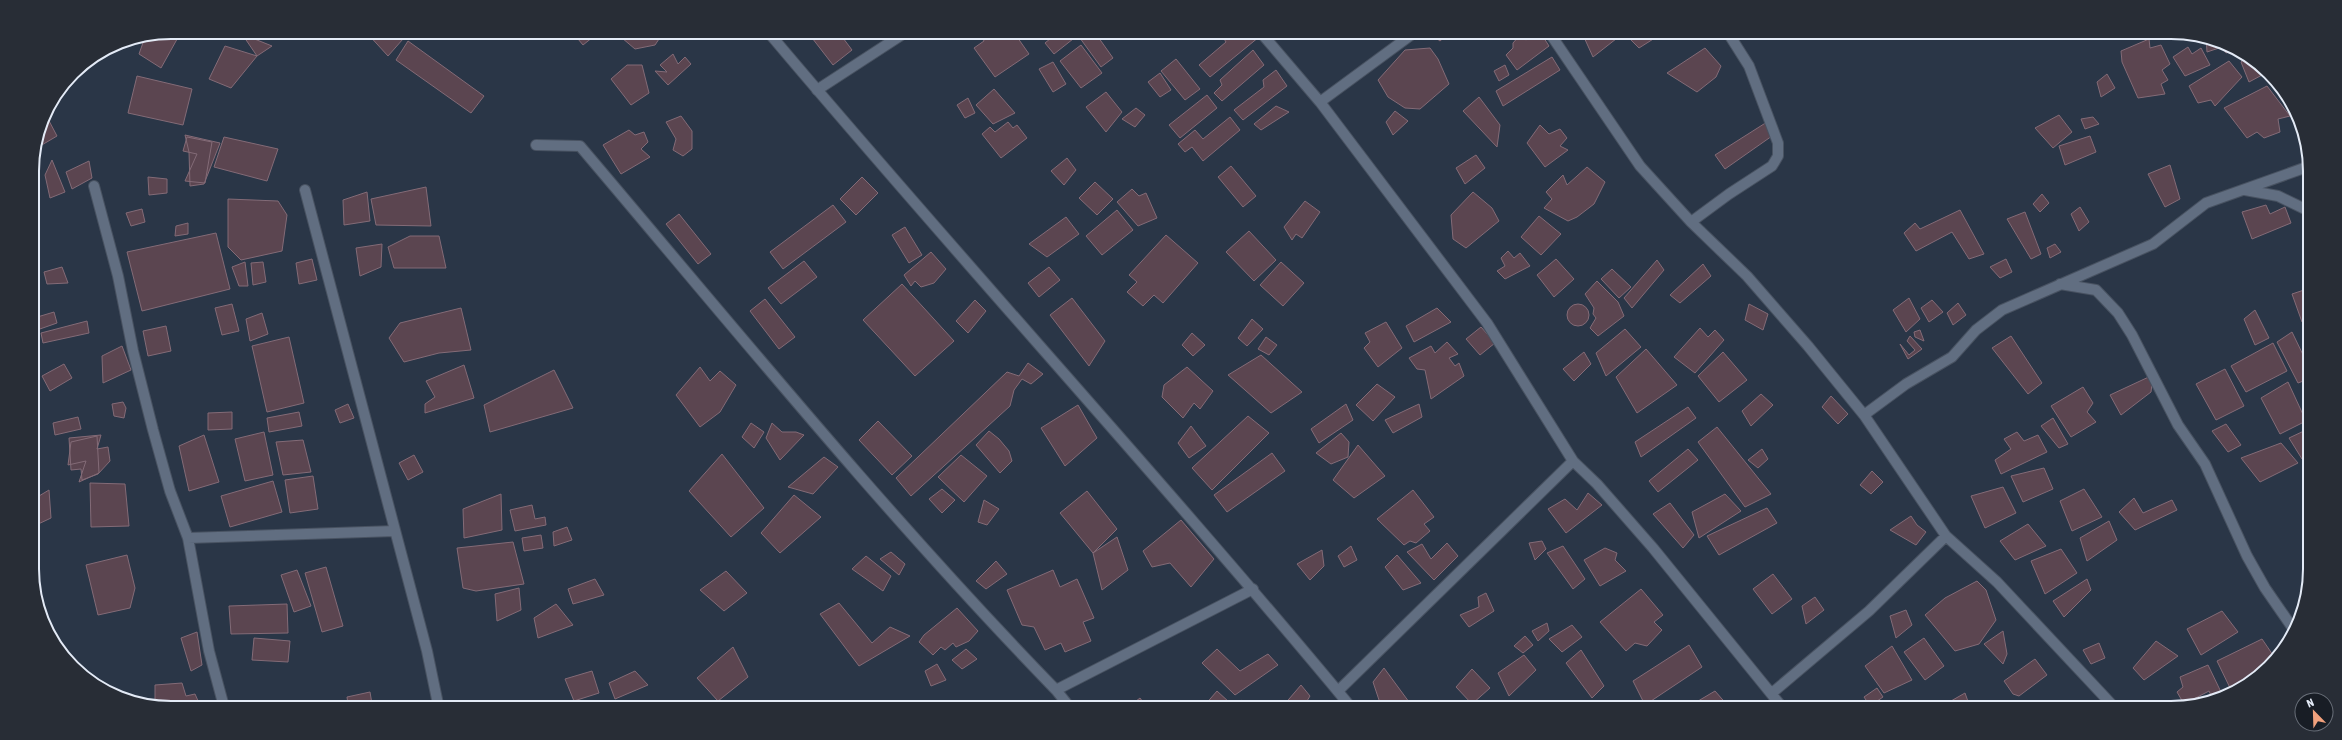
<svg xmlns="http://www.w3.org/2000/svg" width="2342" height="740" font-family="'Asap Condensed',sans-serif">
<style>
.building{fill:#5b4550;stroke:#836b77}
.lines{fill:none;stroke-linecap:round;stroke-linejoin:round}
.minor-casing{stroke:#485261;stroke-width:12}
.tertiary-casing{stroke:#485261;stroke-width:12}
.minor{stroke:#616e81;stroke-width:10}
.tertiary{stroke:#616e81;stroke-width:10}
.rim{fill:none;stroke:#e3eaf6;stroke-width:2}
</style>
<rect width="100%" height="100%" fill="#2a3647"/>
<path class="building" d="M 171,32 L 181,32 L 161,68 L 139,54 L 145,37 Z
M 257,32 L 275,32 L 270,39 Z
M 366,32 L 399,33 L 403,39 L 388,56 Z
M 573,33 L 598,33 L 583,45 Z
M 634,33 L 655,33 L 659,39 L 655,45 L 635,49 L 622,38 Z
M 242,34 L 272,46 L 257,56 Z
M 809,34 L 840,34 L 852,50 L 833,65 Z
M 981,34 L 1015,34 L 1029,54 L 995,77 L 974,48 L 984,41 Z
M 1056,34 L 1069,34 L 1073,39 L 1054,54 L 1045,43 Z
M 1077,34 L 1096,34 L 1113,58 L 1101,67 Z
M 1221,34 L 1257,35 L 1259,37 L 1210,77 L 1199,65 L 1226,42 Z
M 1432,35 L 1447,35 L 1440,41 Z
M 1520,35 L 1526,40 L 1532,35 L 1542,35 L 1549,46 L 1517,70 L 1506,55 L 1513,48 L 1513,43 Z
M 1583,35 L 1621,35 L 1593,57 Z
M 1630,35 L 1658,36 L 1639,48 L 1628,37 Z
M 2206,37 L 2207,37 L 2235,49 L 2226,53 L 2222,47 L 2207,52 Z
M 2149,39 L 2150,48 L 2161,45 L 2170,64 L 2162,70 L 2168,80 L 2161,84 L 2165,94 L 2138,98 L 2122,62 L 2121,51 Z
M 408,41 L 484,96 L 471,113 L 396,60 Z
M 1081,45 L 1102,73 L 1081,88 L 1060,61 Z
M 225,46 L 257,56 L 231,88 L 209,79 Z
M 2188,47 L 2192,54 L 2201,48 L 2210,65 L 2185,76 L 2173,57 Z
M 1430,48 L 1438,59 L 1449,84 L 1420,109 L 1405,108 L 1388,97 L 1378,80 L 1405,50 Z
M 1705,48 L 1721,66 L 1716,77 L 1697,92 L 1667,73 Z
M 1253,50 L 1264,65 L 1222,101 L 1214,93 L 1222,85 L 1220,80 Z
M 673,54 L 678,64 L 685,57 L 691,64 L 668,85 L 655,71 L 667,72 L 660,65 Z
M 2248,55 L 2261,67 L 2264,74 L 2249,82 L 2241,62 Z
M 1552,57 L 1560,70 L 1503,106 L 1496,91 Z
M 1176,59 L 1200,89 L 1185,100 L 1161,71 Z
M 2229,61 L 2242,77 L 2215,106 L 2211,100 L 2198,103 L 2189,86 Z
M 1053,62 L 1066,84 L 1053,92 L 1039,69 Z
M 627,65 L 642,65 L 649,93 L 631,105 L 611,79 Z
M 1505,65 L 1509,75 L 1499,81 L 1494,71 Z
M 1276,70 L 1287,86 L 1243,120 L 1234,110 L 1264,87 L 1263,80 Z
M 1160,73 L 1171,90 L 1160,97 L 1148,82 Z
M 2107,74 L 2115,88 L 2101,97 L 2097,82 Z
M 137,76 L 192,89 L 183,125 L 128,113 Z
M 2267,86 L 2290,116 L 2278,119 L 2280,132 L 2264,138 L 2257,132 L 2247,138 L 2224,108 Z
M 994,89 L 1015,113 L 993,124 L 976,105 Z
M 1106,92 L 1122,112 L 1106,132 L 1086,107 Z
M 1207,95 L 1217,108 L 1180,138 L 1169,125 Z
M 1479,97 L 1500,125 L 1497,147 L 1463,111 Z
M 968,98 L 975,113 L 965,118 L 957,105 Z
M 1276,106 L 1289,112 L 1261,130 L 1254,124 Z
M 1136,108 L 1145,115 L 1135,127 L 1122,119 Z
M 1395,111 L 1408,121 L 1393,135 L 1386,122 Z
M 2059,115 L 2072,132 L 2053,148 L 2035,128 Z
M 681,116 L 692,131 L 692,149 L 683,156 L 673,150 L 676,139 L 666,122 Z
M 47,117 L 57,136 L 35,149 L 42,119 Z
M 1230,117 L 1240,130 L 1203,161 L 1192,147 L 1185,152 L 1178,144 L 1195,130 L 1203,139 Z
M 2093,117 L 2099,124 L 2085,129 L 2081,119 Z
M 1008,122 L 1013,128 L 1017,125 L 1027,138 L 1001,158 L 982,134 L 990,127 L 995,132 Z
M 1767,122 L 1772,136 L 1725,169 L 1715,155 Z
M 1540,125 L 1549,134 L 1560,129 L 1567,138 L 1560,146 L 1568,150 L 1545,167 L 1527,143 Z
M 629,130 L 635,135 L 644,132 L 648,142 L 641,149 L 650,157 L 621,174 L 603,145 Z
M 185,135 L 220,143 L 204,184 L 190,186 L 189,152 Z
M 2090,136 L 2096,152 L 2065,165 L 2059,146 Z
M 187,137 L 212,142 L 205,183 L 185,181 L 197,154 L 183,151 Z
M 224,137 L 278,149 L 267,181 L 214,167 Z
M 1476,155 L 1485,168 L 1465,184 L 1456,168 Z
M 1067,158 L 1076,170 L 1064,185 L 1051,171 Z
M 52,160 L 65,192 L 50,198 L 45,175 Z
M 89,161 L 92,178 L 72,189 L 66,172 Z
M 2170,165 L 2180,199 L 2165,207 L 2148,174 Z
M 38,166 L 36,185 L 32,186 L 32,168 Z
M 1231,166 L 1256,196 L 1243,207 L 1218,177 Z
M 1587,167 L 1605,182 L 1594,204 L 1577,217 L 1568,221 L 1544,208 L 1552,199 L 1546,192 L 1563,175 L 1567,185 Z
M 148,177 L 167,179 L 167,193 L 149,195 Z
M 862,177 L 878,193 L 856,215 L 840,199 Z
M 1095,182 L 1113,199 L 1097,215 L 1079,198 Z
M 426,187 L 431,226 L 376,225 L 371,199 Z
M 1132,189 L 1139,196 L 1146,193 L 1157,218 L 1138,226 L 1117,202 Z
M 367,192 L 370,221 L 344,225 L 343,200 Z
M 1473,192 L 1492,208 L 1499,221 L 1466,248 L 1453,239 L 1451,215 Z
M 2042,194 L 2049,203 L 2040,212 L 2033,204 Z
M 228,199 L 278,201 L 287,215 L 282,251 L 241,260 L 228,247 Z
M 1305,201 L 1320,212 L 1302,238 L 1296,234 L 1292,240 L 1284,227 Z
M 833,205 L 846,222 L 783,269 L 770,252 Z
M 2266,205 L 2270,214 L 2285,207 L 2291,223 L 2252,239 L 2242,212 Z
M 2080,207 L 2089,222 L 2079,231 L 2071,214 Z
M 142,209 L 145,222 L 131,226 L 126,213 Z
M 1117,210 L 1133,230 L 1102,255 L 1086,236 Z
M 1960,210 L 1984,254 L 1969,259 L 1952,232 L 1916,251 L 1904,233 L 1915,223 L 1920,229 Z
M 2025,212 L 2041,254 L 2031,259 L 2007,219 Z
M 679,214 L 711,254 L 698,264 L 666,224 Z
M 1539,216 L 1561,234 L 1541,255 L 1521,237 Z
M 1066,217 L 1079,234 L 1047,257 L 1029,244 Z
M 188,223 L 188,234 L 175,236 L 176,226 Z
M 905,227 L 922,255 L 909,263 L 892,235 Z
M 1249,231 L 1276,260 L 1254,281 L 1226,252 Z
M 216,233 L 230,289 L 142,311 L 127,252 Z
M 1166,235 L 1198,263 L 1163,303 L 1154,295 L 1143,306 L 1127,292 L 1137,282 L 1129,275 Z
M 410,236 L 439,236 L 446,268 L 394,268 L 388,247 Z
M 382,244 L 381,267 L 360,276 L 356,248 Z
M 2055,244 L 2061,252 L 2050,258 L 2047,248 Z
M 1508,251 L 1514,258 L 1520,253 L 1530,266 L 1505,279 L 1497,271 L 1505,266 L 1501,258 Z
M 931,252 L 946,269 L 934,283 L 921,287 L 915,281 L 911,286 L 904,275 Z
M 312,259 L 317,280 L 299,284 L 296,263 Z
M 1556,259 L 1574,279 L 1554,297 L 1537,275 Z
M 2006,259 L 2012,272 L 2000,278 L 1990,267 Z
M 1657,260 L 1664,270 L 1632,308 L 1624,298 Z
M 804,261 L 817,277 L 781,304 L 768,288 Z
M 245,262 L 248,286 L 239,286 L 232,267 Z
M 263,262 L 266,282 L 253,285 L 251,263 Z
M 1281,262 L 1304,283 L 1283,306 L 1260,285 Z
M 1703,264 L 1711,276 L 1680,303 L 1670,295 Z
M 62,267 L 68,283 L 47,284 L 44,272 Z
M 1049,267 L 1060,280 L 1039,297 L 1028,283 Z
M 1612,269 L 1631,287 L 1619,298 L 1601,279 Z
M 1597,281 L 1618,302 L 1624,316 L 1598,336 L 1590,328 L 1596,318 L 1593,314 L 1594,308 L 1585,294 Z
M 902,284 L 954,341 L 915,376 L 863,320 Z
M 2307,289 L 2307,320 L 2302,322 L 2292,294 Z
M 1072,298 L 1105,341 L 1089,366 L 1050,315 Z
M 1909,298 L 1920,319 L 1906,332 L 1893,310 Z
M 765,299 L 795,337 L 779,349 L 750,311 Z
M 975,300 L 986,311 L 968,333 L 956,321 Z
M 1932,300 L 1943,312 L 1929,322 L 1921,308 Z
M 1958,303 L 1966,315 L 1953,325 L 1947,313 Z
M 232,304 L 239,331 L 222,335 L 215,308 Z
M 1749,304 L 1768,314 L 1763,330 L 1745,320 Z
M1567 315a11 11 0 1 1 22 0a11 11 0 1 1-22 0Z
M 461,308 L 471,350 L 439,353 L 404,362 L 389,338 L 400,323 Z
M 1437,308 L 1451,322 L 1414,342 L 1406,326 Z
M 2255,310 L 2269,338 L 2255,345 L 2244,319 Z
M 54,312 L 57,323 L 37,330 L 34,318 Z
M 262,313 L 268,334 L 250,341 L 246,319 Z
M 1252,319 L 1263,329 L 1247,346 L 1238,338 Z
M 87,321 L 89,333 L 43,343 L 41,333 Z
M 1386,322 L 1402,348 L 1378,367 L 1364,348 L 1370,342 L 1365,333 Z
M 166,326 L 171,351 L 148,356 L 143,331 Z
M 1481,327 L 1495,343 L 1480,355 L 1466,339 Z
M 1700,328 L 1708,337 L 1715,330 L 1724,340 L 1695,373 L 1674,357 Z
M 1625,329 L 1641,347 L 1606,376 L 1596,353 Z
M 1920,330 L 1924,341 L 1915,337 L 1914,332 Z
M 2292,332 L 2306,361 L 2306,380 L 2298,383 L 2277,342 Z
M 1192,333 L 1205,345 L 1193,356 L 1182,345 Z
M 1910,336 L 1922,349 L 1908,359 L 1900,344 L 1909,355 L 1915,350 L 1907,341 Z
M 2011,336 L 2042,383 L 2028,394 L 1992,348 Z
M 289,337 L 304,403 L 267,412 L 252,346 Z
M 1266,337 L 1277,345 L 1269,355 L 1258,349 Z
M 1447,342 L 1458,354 L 1449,358 L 1455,366 L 1459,363 L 1464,376 L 1431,399 L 1425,370 L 1417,369 L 1409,358 L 1431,346 L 1435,353 Z
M 2273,343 L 2287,371 L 2246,392 L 2231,366 Z
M 122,346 L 131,370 L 103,383 L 102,356 Z
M 1646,349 L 1677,385 L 1637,413 L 1616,377 Z
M 1584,352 L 1591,364 L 1574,381 L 1563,369 Z
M 1723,352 L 1747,380 L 1719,402 L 1698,376 Z
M 1261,355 L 1302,392 L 1271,413 L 1228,375 Z
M 1028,363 L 1043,374 L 1031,384 L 1022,379 L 1014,390 L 1010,406 L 911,496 L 896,478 L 1007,372 L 1019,376 Z
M 64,364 L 72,378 L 50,391 L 42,376 Z
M 464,365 L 474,398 L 425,413 L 425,404 L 435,397 L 426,381 Z
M 700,367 L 710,381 L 720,371 L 736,385 L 720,412 L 700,427 L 676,395 Z
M 1187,367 L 1213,391 L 1200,409 L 1194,403 L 1183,418 L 1162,397 L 1164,385 Z
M 2225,369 L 2244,406 L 2216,420 L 2196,384 Z
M 554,370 L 573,408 L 490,432 L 484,405 Z
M 2153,375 L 2151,392 L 2121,415 L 2110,395 Z
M 2288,382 L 2306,421 L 2280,434 L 2261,398 Z
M 1377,384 L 1395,397 L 1373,421 L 1356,405 Z
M 2083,387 L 2093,403 L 2087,412 L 2096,422 L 2071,437 L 2051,406 Z
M 1761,394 L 1773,405 L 1751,426 L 1742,411 Z
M 1831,396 L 1848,414 L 1838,424 L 1822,407 Z
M 123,402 L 126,408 L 124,418 L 114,416 L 112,404 Z
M 348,404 L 354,418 L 340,423 L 335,410 Z
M 1346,404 L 1353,420 L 1319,443 L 1311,429 Z
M 1419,404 L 1422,417 L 1393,433 L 1385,420 Z
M 1078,405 L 1097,438 L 1065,466 L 1041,428 Z
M 1688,407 L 1696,418 L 1641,457 L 1635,442 Z
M 232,412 L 232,429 L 208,430 L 208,413 Z
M 299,412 L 302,426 L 269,432 L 267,418 Z
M 1248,416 L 1269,433 L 1212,490 L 1192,468 Z
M 78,417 L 81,429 L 55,435 L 53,423 Z
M 2053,418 L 2068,444 L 2059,448 L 2041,426 Z
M 878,421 L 912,456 L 892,475 L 859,440 Z
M 751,423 L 764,432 L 754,448 L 742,437 Z
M 772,423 L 782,432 L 796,432 L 804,435 L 780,460 L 766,438 Z
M 2226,424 L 2241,445 L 2228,452 L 2212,431 Z
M 1191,426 L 1206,446 L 1189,458 L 1178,443 Z
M 1717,427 L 1771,494 L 1745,507 L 1698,442 Z
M 2306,430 L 2306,457 L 2302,459 L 2289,438 Z
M 989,431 L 999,439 L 1009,451 L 1012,461 L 1000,473 L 976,445 Z
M 264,432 L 273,475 L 245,481 L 235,439 Z
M 2017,432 L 2024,441 L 2038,435 L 2047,452 L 2001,474 L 1995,460 L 2011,449 L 2004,439 Z
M 1341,433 L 1349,442 L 1348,457 L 1331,464 L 1316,453 Z
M 101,435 L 97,449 L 108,447 L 110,461 L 98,474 L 82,480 L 81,469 L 71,470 L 69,438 Z
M 204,435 L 219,482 L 189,491 L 179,446 Z
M 97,436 L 99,473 L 79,482 L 86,461 L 68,465 L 71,442 Z
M 303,440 L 311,472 L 283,475 L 276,442 Z
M 2281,443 L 2298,463 L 2260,482 L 2241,458 Z
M 1358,445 L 1385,476 L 1354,498 L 1333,480 Z
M 1688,449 L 1698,460 L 1658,492 L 1649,481 Z
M 1762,449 L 1768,459 L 1758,468 L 1748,460 Z
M 1272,453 L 1285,471 L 1227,512 L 1214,495 Z
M 722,454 L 764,508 L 731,537 L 689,491 Z
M 414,455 L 423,472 L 408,480 L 399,463 Z
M 961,455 L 987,476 L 964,502 L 938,477 Z
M 824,457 L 838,467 L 813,494 L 788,487 Z
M 2044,468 L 2053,489 L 2023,502 L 2011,476 Z
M 1872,471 L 1883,482 L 1871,494 L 1860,485 Z
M 313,476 L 318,509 L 290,513 L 285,480 Z
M 273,481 L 282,512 L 230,527 L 221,496 Z
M 90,483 L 125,484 L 129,526 L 91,527 Z
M 2003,487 L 2016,513 L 1985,528 L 1971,496 Z
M 942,489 L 955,500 L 942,513 L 929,499 Z
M 2084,489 L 2102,517 L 2072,531 L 2060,501 Z
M 49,490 L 51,518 L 34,526 L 34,499 Z
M 1413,490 L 1434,517 L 1424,524 L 1430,531 L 1416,543 L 1410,541 L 1404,545 L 1377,519 Z
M 1087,491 L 1117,529 L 1093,553 L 1060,513 Z
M 1588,493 L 1602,505 L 1566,533 L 1548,509 L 1565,499 L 1577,510 Z
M 501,494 L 502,530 L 464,538 L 463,509 Z
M 1725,494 L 1741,511 L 1699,538 L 1692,512 Z
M 794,495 L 821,517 L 780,553 L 761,533 Z
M 2134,498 L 2143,513 L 2172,500 L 2177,510 L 2135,530 L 2119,512 Z
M 984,500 L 999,509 L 987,525 L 978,522 Z
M 1670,503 L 1694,535 L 1683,548 L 1653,514 Z
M 532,505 L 535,519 L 545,517 L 546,525 L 515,531 L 510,510 Z
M 1767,508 L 1777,523 L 1719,555 L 1707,536 Z
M 1911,516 L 1917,525 L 1926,532 L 1916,545 L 1890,530 Z
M 1181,520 L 1214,559 L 1191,587 L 1170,563 L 1152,567 L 1143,551 Z
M 2109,521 L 2117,540 L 2087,561 L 2080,538 Z
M 2028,524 L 2046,546 L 2015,560 L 2000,541 Z
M 567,527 L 572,540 L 554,546 L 553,532 Z
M 541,535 L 543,548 L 524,551 L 522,538 Z
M 1117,537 L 1128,570 L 1102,590 L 1093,553 Z
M 1542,541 L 1546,549 L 1535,560 L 1529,543 Z
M 513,542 L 524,584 L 476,591 L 463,588 L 457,548 Z
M 1447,543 L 1458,556 L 1434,580 L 1407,552 L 1422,544 L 1431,559 Z
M 1351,546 L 1357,560 L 1344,567 L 1338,556 Z
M 1563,546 L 1585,579 L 1573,589 L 1547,553 Z
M 1605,548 L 1617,553 L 1615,560 L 1626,571 L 1600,586 L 1584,560 Z
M 2061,549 L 2077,573 L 2045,594 L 2031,561 Z
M 1322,550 L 1324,566 L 1310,580 L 1297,564 Z
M 891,552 L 905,564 L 899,575 L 880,559 Z
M 127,555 L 135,588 L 130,608 L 98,615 L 86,565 Z
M 1397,555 L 1421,583 L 1403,590 L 1385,567 Z
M 866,556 L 891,576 L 883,591 L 852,569 Z
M 996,561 L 1007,574 L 986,589 L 976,581 Z
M 326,567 L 343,626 L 322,632 L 305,573 Z
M 297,570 L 311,606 L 294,612 L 281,575 Z
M 1053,570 L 1060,587 L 1077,579 L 1094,618 L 1083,622 L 1091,641 L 1065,652 L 1061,643 L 1045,650 L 1034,627 L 1022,625 L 1007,590 Z
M 726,571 L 747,593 L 724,611 L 700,590 Z
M 1773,574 L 1792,599 L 1772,614 L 1753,589 Z
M 35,578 L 43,604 L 39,604 L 35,596 Z
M 595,579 L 604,595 L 573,604 L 568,589 Z
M 2087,579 L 2091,590 L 2064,617 L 2053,601 Z
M 1977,581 L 1986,590 L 1996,620 L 1979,644 L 1955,651 L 1925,615 L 1945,598 Z
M 519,588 L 521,610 L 497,621 L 495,594 Z
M 1641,589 L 1663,615 L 1654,622 L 1662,630 L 1647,646 L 1635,643 L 1626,651 L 1600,622 Z
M 1486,593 L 1494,611 L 1469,627 L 1460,615 L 1479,607 L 1478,597 Z
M 1815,597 L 1824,610 L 1806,624 L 1802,606 Z
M 839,603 L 872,643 L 890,627 L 910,636 L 859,666 L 820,614 Z
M 287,604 L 288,633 L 231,634 L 229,606 Z
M 556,604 L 573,625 L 538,638 L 534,618 Z
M 957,608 L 978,631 L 969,641 L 956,647 L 953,643 L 945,650 L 941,647 L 933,655 L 919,642 L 924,635 Z
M 1906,610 L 1912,625 L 1896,638 L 1890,616 Z
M 2222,611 L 2238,632 L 2201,655 L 2187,629 Z
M 1547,623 L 1549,631 L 1538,641 L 1532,631 Z
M 1572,625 L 1582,637 L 1562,652 L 1549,639 Z
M 2003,631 L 2007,654 L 2003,664 L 1984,644 Z
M 197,632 L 202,665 L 191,671 L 181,638 Z
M 1525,636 L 1533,645 L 1523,653 L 1514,646 Z
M 254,638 L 290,641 L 288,662 L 252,660 Z
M 1924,638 L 1944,666 L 1925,680 L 1904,652 Z
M 2262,639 L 2275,658 L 2256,679 L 2232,692 L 2217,661 Z
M 2156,641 L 2178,656 L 2144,680 L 2133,668 Z
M 2099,643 L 2105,658 L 2091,664 L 2083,650 Z
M 1689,645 L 1702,667 L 1645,705 L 1633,681 Z
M 1892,646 L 1912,680 L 1884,693 L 1865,666 Z
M 733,647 L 748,677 L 718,701 L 697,678 Z
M 966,649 L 977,659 L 962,669 L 952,660 Z
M 1217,649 L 1240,671 L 1268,654 L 1278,665 L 1235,695 L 1202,663 Z
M 1581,650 L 1604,686 L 1592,698 L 1566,663 Z
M 1524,655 L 1536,670 L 1509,696 L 1498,673 Z
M 2035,659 L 2047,675 L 2019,696 L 2013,694 L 2004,681 Z
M 937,664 L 946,680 L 931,686 L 925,671 Z
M 2208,665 L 2221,692 L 2212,698 L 2209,691 L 2184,704 L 2177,692 L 2183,687 L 2180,677 Z
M 1384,668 L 1412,706 L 1381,706 L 1373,682 Z
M 1472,669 L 1490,688 L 1472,704 L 1456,687 Z
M 592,671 L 599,693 L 574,701 L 565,679 Z
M 635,671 L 648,685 L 615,699 L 609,683 Z
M 182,683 L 186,696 L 195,694 L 199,703 L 155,703 L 155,685 Z
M 1301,685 L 1310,696 L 1304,706 L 1283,706 Z
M 1877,688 L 1883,697 L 1870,706 L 1864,697 Z
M 1217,691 L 1229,702 L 1226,706 L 1204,706 Z
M 1715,691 L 1729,707 L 1688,707 Z
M 370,692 L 372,704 L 348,704 L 347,697 Z
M 1965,693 L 1970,707 L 1954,707 L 1951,701 Z
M 1140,698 L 1145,705 L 1131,705 Z
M 1242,700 L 1248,706 L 1235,706 Z"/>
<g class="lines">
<g class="minor-casing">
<path id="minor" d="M 1263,35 L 1320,102 L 1487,323 L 1573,461 L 1338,691
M 1551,35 L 1640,166 L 1691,222 L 1747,276 L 1808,346 L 1864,415 L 1946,536 L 1997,582 L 2115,708
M 817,90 L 903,34
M 1320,102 L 1411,35
M 536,145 L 580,146 C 736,330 888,517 1056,690 L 1253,589
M 94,186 L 118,276 L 133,351 L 153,430 L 170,491 L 188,538 L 209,651 L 223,703
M 305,190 L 427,651 L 438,704
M 2245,190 L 2278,196 L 2307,210
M 1691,222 L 1729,194 L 1772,166 L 1778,156 L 1778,143 L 1749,66 L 1730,36
M 2060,284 L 2096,290 L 2118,313 L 2132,335 L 2178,425 L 2205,464 L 2247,556 L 2265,588 L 2294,630
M 1864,415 L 1906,384 L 1952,357 L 1976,330 L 2002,310 L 2153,244 L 2206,203 L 2307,167
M 1573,461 L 1597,484 L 1653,548 L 1782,707
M 188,538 L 395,531
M 1056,690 L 1068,705
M 1772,693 L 1869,611 L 1946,536"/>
</g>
<g class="tertiary-casing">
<path id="tertiary" d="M 769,33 C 960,260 1161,478 1350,706"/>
</g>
<use href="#minor" class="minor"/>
<use href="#tertiary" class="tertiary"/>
</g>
<path d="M0 0H2342V740H0ZM171 39H2171A132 132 0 0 1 2303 171V569A132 132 0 0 1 2171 701H171A132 132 0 0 1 39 569V171A132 132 0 0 1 171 39Z" fill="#282d36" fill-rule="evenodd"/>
<path class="rim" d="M171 39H2171A132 132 0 0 1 2303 171V569A132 132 0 0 1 2171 701H171A132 132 0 0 1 39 569V171A132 132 0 0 1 171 39Z"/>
<g transform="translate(2314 712) rotate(337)"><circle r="19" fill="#181d25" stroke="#696f79"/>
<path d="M0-3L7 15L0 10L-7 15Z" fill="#f1a17d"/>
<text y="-6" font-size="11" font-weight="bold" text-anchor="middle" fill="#e3eaf6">N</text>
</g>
</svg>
